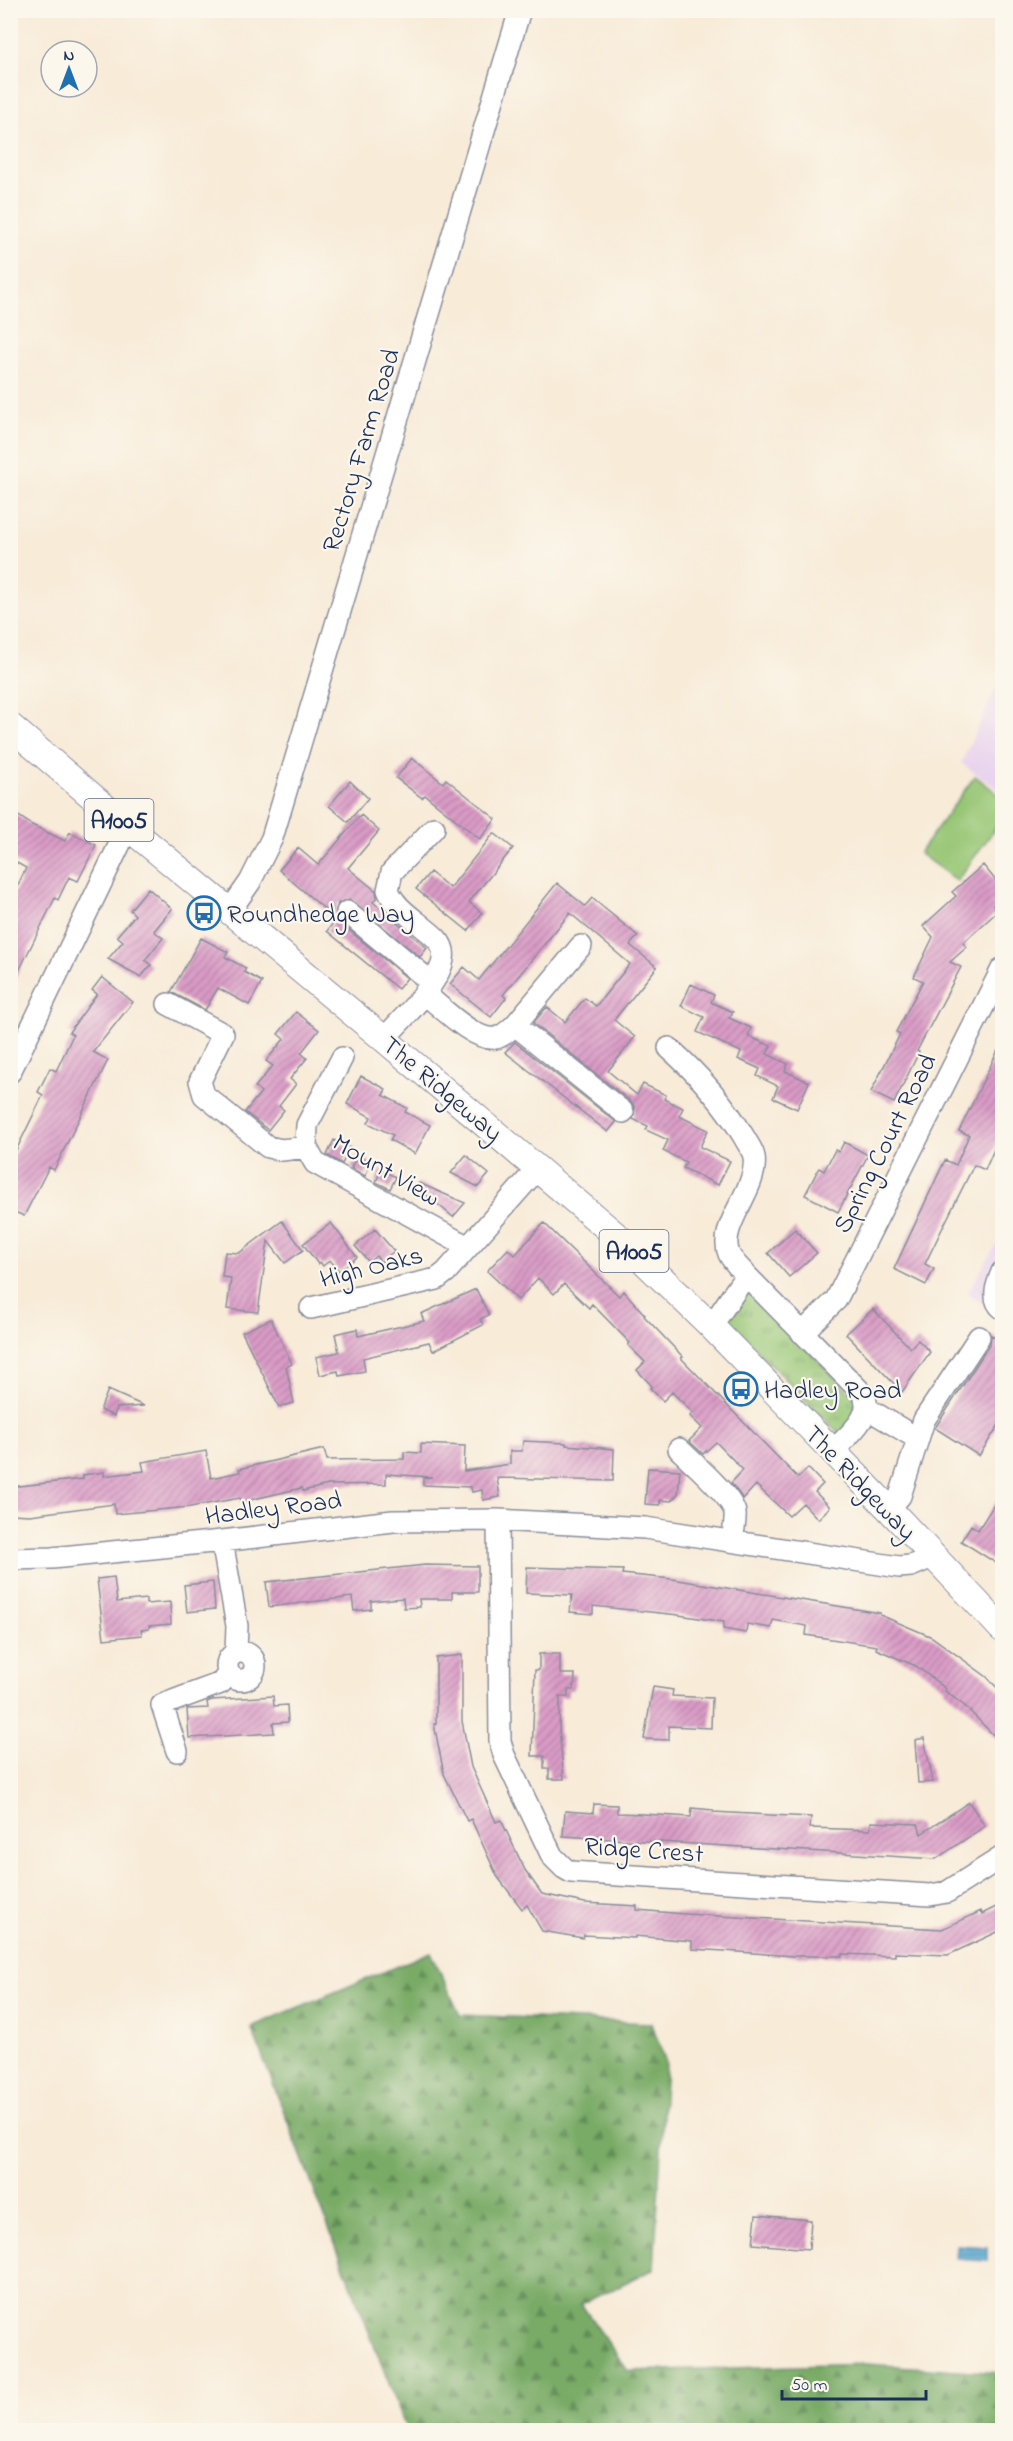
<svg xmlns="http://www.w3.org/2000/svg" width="1013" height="2441" font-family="'Indie Flower',sans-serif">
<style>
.built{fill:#e8d2ee}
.grass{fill:url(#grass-tufts);stroke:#597a69;stroke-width:1.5}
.forest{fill:url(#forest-firs);stroke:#4a6d62;stroke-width:1.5}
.pitch{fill:#97c674;stroke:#597a69;stroke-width:1.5}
.water{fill:url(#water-rules);stroke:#386c98;stroke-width:1.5}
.building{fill:url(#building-hatch)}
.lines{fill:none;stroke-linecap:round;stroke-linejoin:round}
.minor-casing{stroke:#8a8d9b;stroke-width:24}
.major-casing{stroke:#8a8d9b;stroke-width:28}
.minor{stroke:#fff;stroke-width:21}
.major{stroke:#fff;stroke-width:26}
.labels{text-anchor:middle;stroke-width:4.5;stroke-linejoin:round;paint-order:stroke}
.shield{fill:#fbf7ec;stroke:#5e6b89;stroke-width:1.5}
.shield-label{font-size:24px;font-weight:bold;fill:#1b2f5e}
.street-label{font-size:26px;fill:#1b2f5e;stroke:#fbf7ec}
.poi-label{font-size:26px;fill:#1b2f5e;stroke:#fbf7ec;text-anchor:start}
</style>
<defs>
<pattern id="grass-tufts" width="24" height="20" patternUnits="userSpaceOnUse" patternTransform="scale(1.5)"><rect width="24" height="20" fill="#97c674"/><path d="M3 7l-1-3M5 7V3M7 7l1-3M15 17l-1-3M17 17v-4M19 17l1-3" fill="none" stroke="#7aa162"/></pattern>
<pattern id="forest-firs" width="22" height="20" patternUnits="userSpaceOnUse" patternTransform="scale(1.5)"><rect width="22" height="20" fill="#79ab66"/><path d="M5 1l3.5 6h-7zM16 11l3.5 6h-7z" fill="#628c57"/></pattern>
<pattern id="water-rules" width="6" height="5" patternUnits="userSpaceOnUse" patternTransform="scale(1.5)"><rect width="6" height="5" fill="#56a8d1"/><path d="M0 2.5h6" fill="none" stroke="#4689ad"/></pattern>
<pattern id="building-hatch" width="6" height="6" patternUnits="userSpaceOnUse" patternTransform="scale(1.5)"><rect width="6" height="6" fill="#da9bc6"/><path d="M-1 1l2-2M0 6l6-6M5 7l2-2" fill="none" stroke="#b07fa4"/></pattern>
</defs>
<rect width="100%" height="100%" fill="#fbf7ec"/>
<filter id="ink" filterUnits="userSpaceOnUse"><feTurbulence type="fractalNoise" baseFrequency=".0167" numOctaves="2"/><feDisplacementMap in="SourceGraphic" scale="12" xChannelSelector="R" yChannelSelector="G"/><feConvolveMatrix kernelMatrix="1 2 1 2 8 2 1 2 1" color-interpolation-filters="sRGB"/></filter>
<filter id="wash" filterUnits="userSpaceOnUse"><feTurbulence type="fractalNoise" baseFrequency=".008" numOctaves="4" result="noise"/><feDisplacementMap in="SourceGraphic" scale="24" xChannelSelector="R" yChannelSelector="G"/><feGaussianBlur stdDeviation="1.35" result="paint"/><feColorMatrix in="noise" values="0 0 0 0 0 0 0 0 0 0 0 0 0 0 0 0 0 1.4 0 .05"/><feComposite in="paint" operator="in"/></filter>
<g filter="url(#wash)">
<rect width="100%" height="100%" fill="#f8ebd8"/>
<path class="built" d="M 1002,676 L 1002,792 L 961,763 Z
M 1002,1235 L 1002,1317 L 968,1293 Z"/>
<path class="grass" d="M 749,1291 L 862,1405 L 840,1435 L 726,1319 L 743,1293 Z"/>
<path class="forest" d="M 431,1952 L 460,2015 L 651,2023 L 666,2062 L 654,2269 L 581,2304 L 628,2371 L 866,2364 L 1002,2373 L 1002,2430 L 407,2430 L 251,2027 Z"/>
<path class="pitch" d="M 975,776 L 1002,797 L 1002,819 L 957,881 L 919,853 Z"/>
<path class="water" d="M 957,2245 L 987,2247 L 987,2261 L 956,2259 Z"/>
<g id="blocks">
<path class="building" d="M 412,758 L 443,783 L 446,779 L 496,819 L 480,839 L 425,795 L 422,798 L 396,778 Z
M 350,781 L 368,798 L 348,822 L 329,806 Z
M 10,810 L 32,825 L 65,841 L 70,832 L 96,845 L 78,881 L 69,877 L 58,900 L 55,898 L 10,989 L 10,902 L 26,868 L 10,859 Z
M 361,815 L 379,831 L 348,868 L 376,891 L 377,897 L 373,902 L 427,948 L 420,957 L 350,900 L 338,903 L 335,916 L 339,922 L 407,978 L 398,989 L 327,931 L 336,919 L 279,870 L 298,848 L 318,865 Z
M 494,833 L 513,848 L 469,902 L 482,913 L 468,931 L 416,889 L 430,872 L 450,888 Z
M 983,865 L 1002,888 L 1002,897 L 993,905 L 998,911 L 963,943 L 967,947 L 950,962 L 961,967 L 917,1051 L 919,1052 L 894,1103 L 871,1092 L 900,1034 L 896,1032 L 923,981 L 914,977 L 933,937 L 923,926 L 956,896 L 952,892 Z
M 557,883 L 585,906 L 592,898 L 638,936 L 630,945 L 657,967 L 614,1020 L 635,1037 L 608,1071 L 637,1095 L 643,1084 L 666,1095 L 664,1099 L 683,1108 L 679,1116 L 708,1130 L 700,1147 L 730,1161 L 718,1185 L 683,1168 L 686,1162 L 663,1151 L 668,1140 L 646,1130 L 648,1126 L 633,1119 L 635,1108 L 631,1102 L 533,1023 L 547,1007 L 565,1022 L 585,998 L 596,1006 L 630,964 L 570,913 L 503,995 L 506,998 L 491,1017 L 450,984 L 464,967 L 479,980 Z
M 148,888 L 172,909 L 154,931 L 163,938 L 145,960 L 151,965 L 141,977 L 108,959 L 123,941 L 117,936 L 135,915 L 130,910 Z
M 201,938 L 228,952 L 225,957 L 246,968 L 244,972 L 262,982 L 249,1005 L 218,988 L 205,1010 L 171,992 Z
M 102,977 L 133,1002 L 93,1052 L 108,1060 L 54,1170 L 49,1167 L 24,1216 L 10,1210 L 10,1163 L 43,1095 L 38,1092 L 50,1068 L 56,1071 L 73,1035 L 69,1032 L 97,994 L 92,990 Z
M 691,984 L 714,995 L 711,1002 L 733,1012 L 729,1018 L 751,1028 L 748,1036 L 771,1046 L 767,1054 L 788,1064 L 785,1071 L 809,1082 L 797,1109 L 773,1098 L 778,1086 L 757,1076 L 760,1069 L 738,1059 L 741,1052 L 697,1032 L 704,1017 L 681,1006 Z
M 296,1012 L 319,1030 L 301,1053 L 307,1058 L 290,1079 L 296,1084 L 279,1106 L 284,1110 L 268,1130 L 245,1112 L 261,1092 L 255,1087 L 273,1066 L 266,1061 L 284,1039 L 278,1034 Z
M 515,1042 L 616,1122 L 608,1132 L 505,1052 Z
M 1002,1042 L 1002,1131 L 985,1170 L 974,1165 L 941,1231 L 925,1264 L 934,1269 L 926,1285 L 894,1269 L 945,1160 L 956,1165 L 969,1135 L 959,1131 Z
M 361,1076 L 386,1089 L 383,1095 L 407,1108 L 405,1112 L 430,1125 L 415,1154 L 390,1140 L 393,1135 L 368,1123 L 371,1117 L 347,1104 Z
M 334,1140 L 350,1148 L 342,1164 L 327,1155 Z
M 844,1142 L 868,1155 L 838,1212 L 805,1195 L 819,1168 L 824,1171 L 835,1150 L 839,1152 Z
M 466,1155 L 489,1174 L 478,1187 L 451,1173 Z
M 357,1156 L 371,1163 L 365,1176 L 351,1168 Z
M 381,1170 L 396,1177 L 390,1189 L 376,1182 Z
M 419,1183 L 465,1203 L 453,1217 L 417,1187 Z
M 282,1221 L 303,1250 L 285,1263 L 268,1241 L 258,1312 L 227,1309 L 231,1278 L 222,1277 L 225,1252 L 239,1253 Z
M 331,1223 L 357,1257 L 339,1271 L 330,1260 L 323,1266 L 320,1262 L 318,1264 L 303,1244 Z
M 544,1223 L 619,1296 L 624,1291 L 645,1315 L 644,1316 L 683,1357 L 681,1358 L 798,1478 L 808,1468 L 823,1484 L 815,1492 L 830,1507 L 818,1519 L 803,1503 L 789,1516 L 756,1485 L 743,1499 L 731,1483 L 743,1470 L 716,1442 L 703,1454 L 689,1441 L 702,1428 L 690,1416 L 693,1413 L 672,1392 L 663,1401 L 650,1388 L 652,1386 L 637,1370 L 645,1362 L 628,1345 L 630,1343 L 592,1304 L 589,1308 L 564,1284 L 554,1294 L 538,1278 L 518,1300 L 487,1271 L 508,1249 L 515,1255 Z
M 375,1229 L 394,1251 L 381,1262 L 376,1256 L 369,1262 L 355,1246 Z
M 795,1229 L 817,1253 L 789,1277 L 768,1253 Z
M 476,1289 L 489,1315 L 480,1319 L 483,1325 L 433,1351 L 429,1342 L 363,1358 L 365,1371 L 339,1376 L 338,1371 L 320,1375 L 316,1357 L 339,1352 L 335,1334 L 357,1329 L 358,1336 L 424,1321 L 421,1314 Z
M 873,1309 L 910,1348 L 918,1340 L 930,1352 L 902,1392 L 846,1334 Z
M 271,1319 L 292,1364 L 286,1367 L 294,1403 L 279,1407 L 242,1332 Z
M 991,1335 L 1002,1342 L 1002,1420 L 979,1456 L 935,1428 L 990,1344 Z
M 108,1390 L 144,1406 L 117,1408 L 114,1416 L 100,1410 Z
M 523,1441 L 566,1443 L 566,1445 L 614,1449 L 613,1481 L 497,1478 L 500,1497 L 483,1500 L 482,1490 L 472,1492 L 471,1487 L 423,1485 L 423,1478 L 432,1477 L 386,1474 L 386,1484 L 328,1485 L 303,1491 L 302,1488 L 241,1502 L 240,1498 L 190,1507 L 115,1514 L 114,1504 L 30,1515 L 10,1514 L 10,1487 L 83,1479 L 83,1475 L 104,1472 L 104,1476 L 144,1471 L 142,1462 L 206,1451 L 211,1478 L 240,1472 L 239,1469 L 324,1449 L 327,1460 L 404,1459 L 404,1452 L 421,1453 L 421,1444 L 465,1446 L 464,1471 L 510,1464 L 510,1451 L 522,1451 Z
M 648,1468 L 680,1470 L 678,1494 L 671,1501 L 660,1500 L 660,1505 L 645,1504 Z
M 1002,1492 L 1002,1567 L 961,1541 L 971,1525 L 978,1530 Z
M 425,1565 L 478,1566 L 478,1592 L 452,1592 L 452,1599 L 419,1599 L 420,1607 L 404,1608 L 403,1598 L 371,1601 L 371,1609 L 354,1611 L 352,1597 L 269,1607 L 266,1582 Z
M 527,1567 L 623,1570 L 622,1574 L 672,1579 L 880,1613 L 880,1615 L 932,1637 L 987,1677 L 1002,1693 L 1002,1744 L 966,1707 L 945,1691 L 946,1689 L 916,1666 L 876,1649 L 877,1646 L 806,1635 L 807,1626 L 773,1620 L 771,1628 L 747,1624 L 746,1633 L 723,1629 L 724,1622 L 679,1615 L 593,1606 L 593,1614 L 570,1612 L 572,1595 L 526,1593 Z
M 114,1577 L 117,1602 L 146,1599 L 146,1604 L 170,1602 L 171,1624 L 149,1626 L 149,1629 L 141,1630 L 142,1635 L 104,1639 L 97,1579 Z
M 213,1582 L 215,1609 L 187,1612 L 184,1585 Z
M 539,1654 L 560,1654 L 560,1674 L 575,1674 L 574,1690 L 568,1690 L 568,1697 L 560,1697 L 559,1729 L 564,1779 L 549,1779 L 549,1769 L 544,1769 L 544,1756 L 532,1756 L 535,1670 L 539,1670 Z
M 462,1655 L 462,1721 L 471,1767 L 496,1822 L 501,1820 L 525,1870 L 542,1894 L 585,1903 L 637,1906 L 637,1910 L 685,1914 L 942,1929 L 981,1911 L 982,1914 L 1002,1904 L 1002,1930 L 948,1955 L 895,1953 L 895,1956 L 842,1954 L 842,1956 L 794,1956 L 724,1951 L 692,1949 L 692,1941 L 635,1936 L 635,1938 L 584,1935 L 583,1938 L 542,1931 L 527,1905 L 522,1909 L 497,1876 L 471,1819 L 467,1821 L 444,1774 L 434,1724 L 436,1724 L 436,1658 Z
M 653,1687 L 673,1690 L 672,1696 L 712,1698 L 711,1728 L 669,1726 L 669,1740 L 644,1739 Z
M 273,1696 L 274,1706 L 287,1705 L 288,1722 L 273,1723 L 274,1733 L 189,1738 L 187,1709 L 208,1708 L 207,1702 L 212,1700 Z
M 924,1738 L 933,1782 L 918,1783 L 915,1740 Z
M 969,1802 L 985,1826 L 936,1859 L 563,1836 L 565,1811 L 593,1813 L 594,1804 L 617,1805 L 617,1813 L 642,1814 L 691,1817 L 692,1808 L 713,1810 L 713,1812 L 811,1817 L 810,1828 L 870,1830 L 871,1822 L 918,1824 L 921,1834 Z
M 756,2215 L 811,2220 L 809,2249 L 753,2244 Z"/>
</g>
</g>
<g filter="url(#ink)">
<use href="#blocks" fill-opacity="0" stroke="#8a8d9b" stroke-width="1.5"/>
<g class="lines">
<g class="minor-casing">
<path id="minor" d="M 229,912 L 250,882 L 272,838 L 520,10
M 347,912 L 432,983
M 424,993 C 440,1006 475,1042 496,1038 C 504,1036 509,1030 515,1025 L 581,946
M 168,1004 L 223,1034 L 200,1081 L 204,1095 L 268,1147 L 282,1150 L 306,1147
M 515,1025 L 623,1112
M 384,1039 C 400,1020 453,973 442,947 C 439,939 430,933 423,927 C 410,916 395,907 388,890 L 392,872 L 434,828
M 669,1048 C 698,1074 724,1103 744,1137 C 747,1143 753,1150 754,1157 C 759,1189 717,1225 729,1254 C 732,1261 741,1269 746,1275
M 342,1058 L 307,1125 L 306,1147 L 315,1163 L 468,1247
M 10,1072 L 128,827
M 1002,1272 C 997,1284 991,1299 1002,1308
M 311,1308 L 437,1279 L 446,1272 L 538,1168
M 709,1324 L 719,1315 L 746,1275 L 863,1394 C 876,1415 846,1437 832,1452
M 802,1333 L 836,1300 L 1002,969
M 868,1409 L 918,1439
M 679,1449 C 692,1462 732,1496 735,1513 C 736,1521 733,1532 732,1541
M 889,1509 L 900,1496 L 924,1420 L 979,1337
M 498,1520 L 500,1741 L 504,1755 L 552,1856 L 564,1868 L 571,1872 L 930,1895 L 947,1892 L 1002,1857
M 222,1541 L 237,1626 L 236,1652
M 10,1559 L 52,1558 L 222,1541 L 393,1521 L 498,1520 L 645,1528 L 899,1567 L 911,1566 L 932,1557
M227 1666a14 14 0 1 1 28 0a14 14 0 1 1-28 0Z
M 177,1751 L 162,1705 L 221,1683 L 229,1673"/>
</g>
<g class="major-casing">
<path id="major" d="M 10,726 L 128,827 L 384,1039 L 625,1243 L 709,1324 L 889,1509 L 1002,1629"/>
</g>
<use href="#minor" class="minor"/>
<use href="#major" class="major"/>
</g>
</g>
<defs>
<g id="bus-ring" transform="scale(1.725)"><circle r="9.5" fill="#fbf7ec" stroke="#1f6fb2" stroke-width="1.5"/><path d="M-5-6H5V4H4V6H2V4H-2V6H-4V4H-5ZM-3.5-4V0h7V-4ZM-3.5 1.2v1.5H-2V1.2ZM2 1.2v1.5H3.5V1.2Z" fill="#1f6fb2"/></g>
</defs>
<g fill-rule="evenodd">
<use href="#bus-ring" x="204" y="913"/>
<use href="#bus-ring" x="741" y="1389"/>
</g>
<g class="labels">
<g class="shield">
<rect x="84.5" y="799" width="69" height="42" rx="4.5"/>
<rect x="599.5" y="1230" width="69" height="42" rx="4.5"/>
</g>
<g class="shield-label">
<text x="119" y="828">A1005</text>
<text x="634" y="1259">A1005</text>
</g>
<g class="street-label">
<text transform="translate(360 450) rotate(-73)" y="9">Rectory Farm Road</text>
<text transform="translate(443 1088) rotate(40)" y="9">The Ridgeway</text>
<text transform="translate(884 1143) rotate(-63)" y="9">Spring Court Road</text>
<text transform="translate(387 1169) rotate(30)" y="9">Mount View</text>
<text transform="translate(371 1266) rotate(-14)" y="9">High Oaks</text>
<text transform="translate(861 1482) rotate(46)" y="9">The Ridgeway</text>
<text transform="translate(273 1507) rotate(-7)" y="9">Hadley Road</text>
<text transform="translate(644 1849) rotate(4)" y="9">Ridge Crest</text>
</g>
<g class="poi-label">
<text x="227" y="922">Roundhedge Way</text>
<text x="764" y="1398">Hadley Road</text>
</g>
</g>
<rect width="1013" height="2441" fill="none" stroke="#fbf7ec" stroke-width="36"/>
<g transform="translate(69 69)"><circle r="28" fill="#fbf7ec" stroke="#a1a7b3" stroke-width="1.5"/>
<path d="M0-4.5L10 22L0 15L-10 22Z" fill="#1f6fb2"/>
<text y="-9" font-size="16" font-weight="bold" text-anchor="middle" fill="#1b2f5e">N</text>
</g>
<path d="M782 2390v9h144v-9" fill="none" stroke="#1b2f5e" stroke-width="3"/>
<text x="791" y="2390" font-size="18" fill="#1b2f5e" stroke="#fbf7ec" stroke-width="4.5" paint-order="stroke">50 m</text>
</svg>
